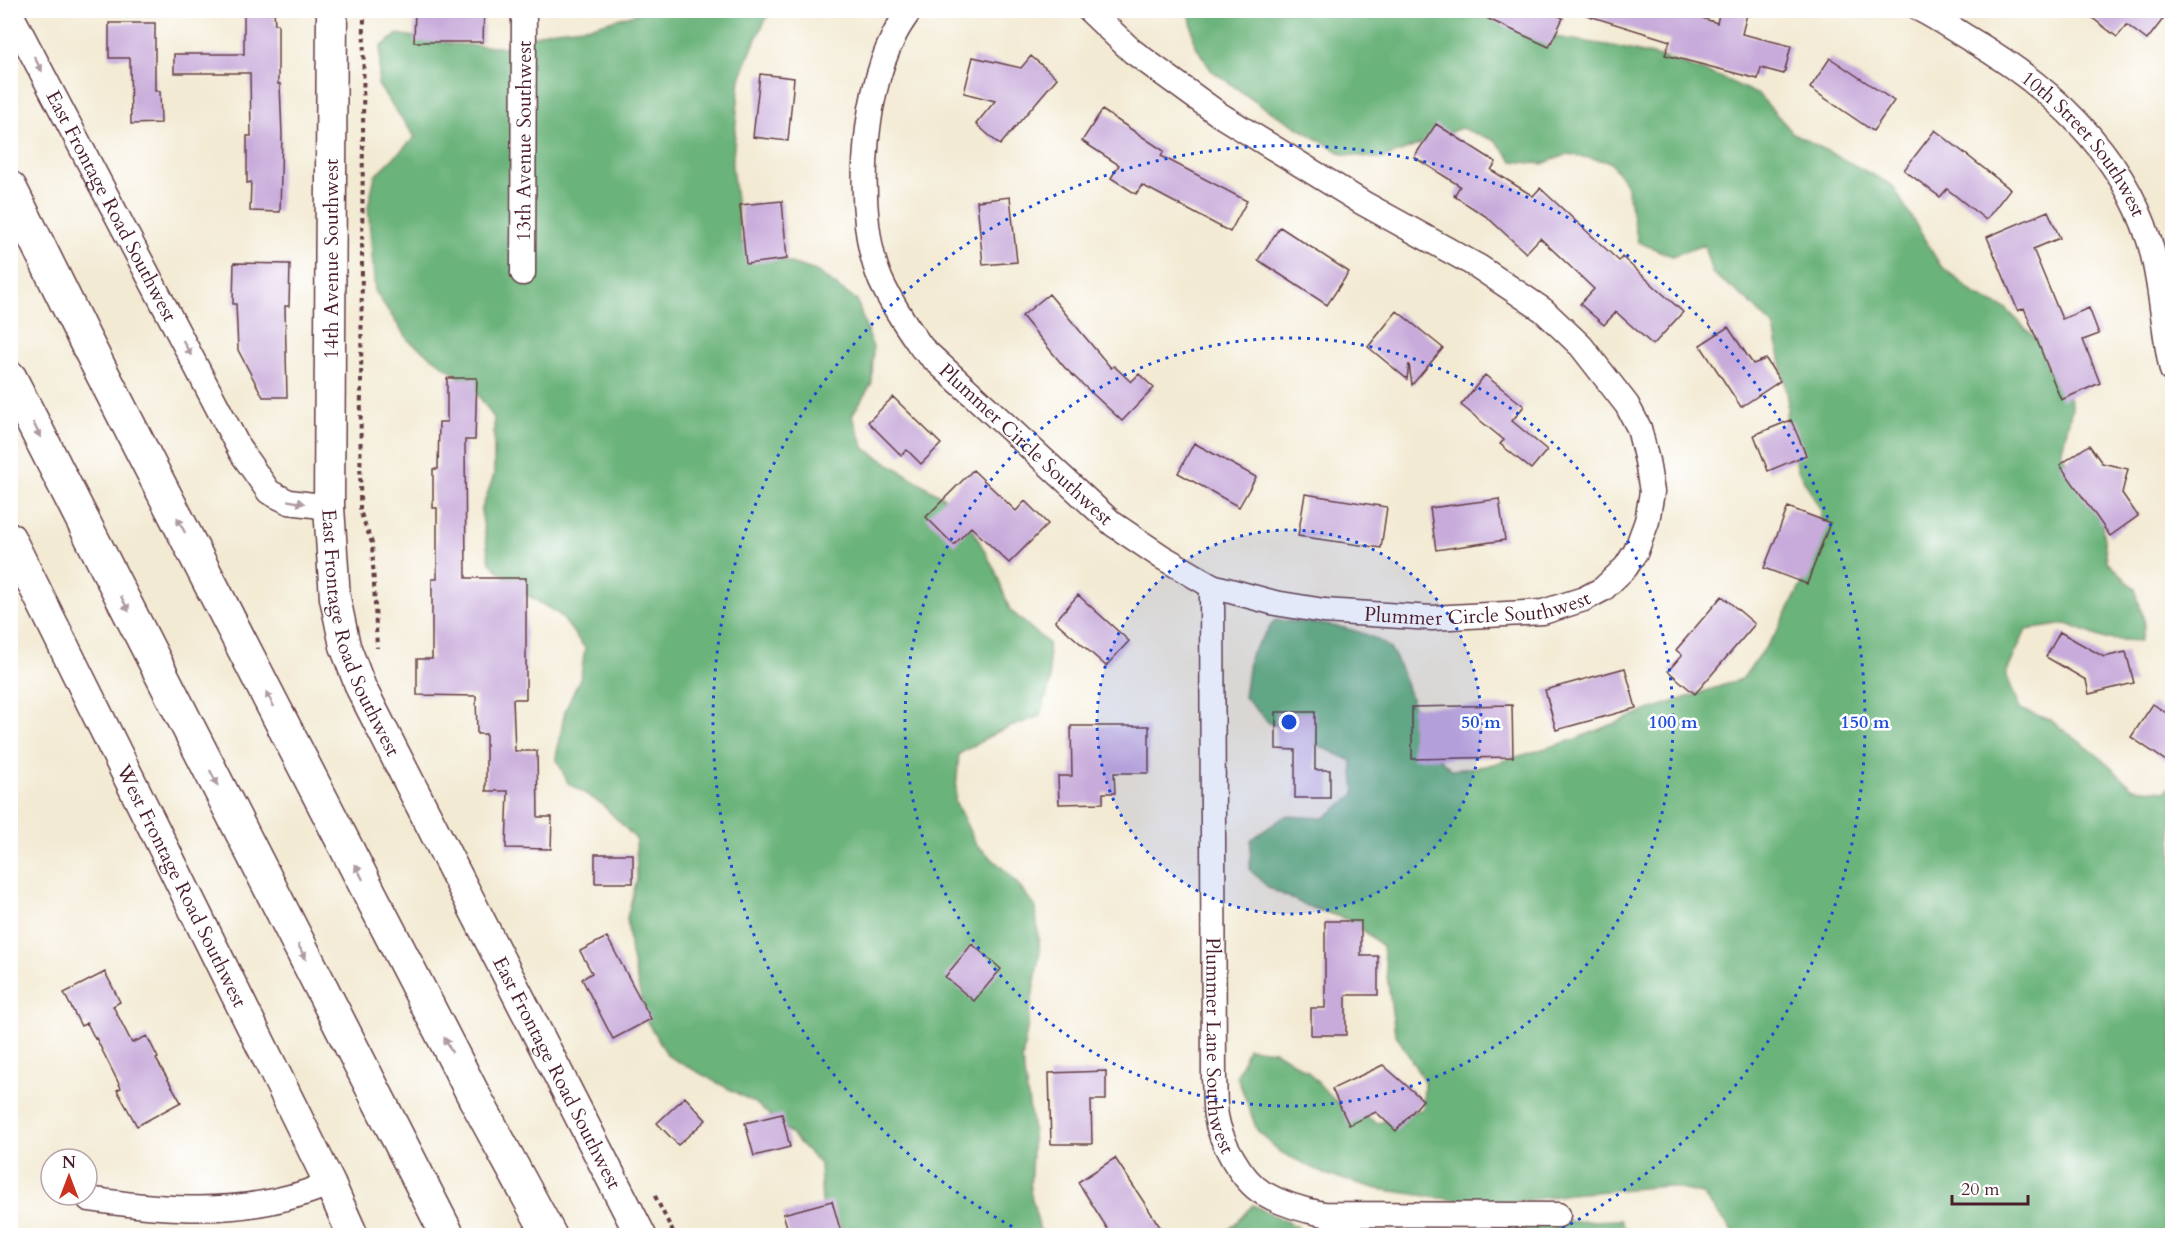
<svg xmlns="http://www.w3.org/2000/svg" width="2183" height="1246" font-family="Cardo,serif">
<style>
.forest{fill:#6bb37a;stroke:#5a6952;stroke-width:1.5}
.building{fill:#c8abda}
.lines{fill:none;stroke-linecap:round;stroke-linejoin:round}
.minor-casing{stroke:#633d44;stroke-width:27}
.tertiary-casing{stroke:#633d44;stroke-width:33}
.motorway-casing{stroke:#633d44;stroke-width:36}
.path{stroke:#633d44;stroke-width:4;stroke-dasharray:4.5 4.5;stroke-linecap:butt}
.minor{stroke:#fff;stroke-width:24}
.tertiary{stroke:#fff;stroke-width:30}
.motorway{stroke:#fff;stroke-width:33}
.oneway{fill:#ae9aa0}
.ring{fill:none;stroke:#1d4ed8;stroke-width:3;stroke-dasharray:3 6}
.labels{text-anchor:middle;stroke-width:5;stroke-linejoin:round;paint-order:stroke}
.street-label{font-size:20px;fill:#4a1f2b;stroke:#fff}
.centre{fill:#1d4ed8;stroke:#fff;stroke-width:3}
.ring-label{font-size:18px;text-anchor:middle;font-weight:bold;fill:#1d4ed8;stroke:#fff;stroke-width:5;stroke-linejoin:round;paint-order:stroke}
</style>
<rect width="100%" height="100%" fill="#fff"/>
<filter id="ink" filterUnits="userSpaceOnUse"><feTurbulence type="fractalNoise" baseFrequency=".0167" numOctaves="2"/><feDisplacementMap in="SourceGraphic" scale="12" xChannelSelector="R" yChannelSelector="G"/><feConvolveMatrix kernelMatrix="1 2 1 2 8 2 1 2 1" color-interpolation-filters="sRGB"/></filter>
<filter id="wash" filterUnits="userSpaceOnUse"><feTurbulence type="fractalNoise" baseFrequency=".008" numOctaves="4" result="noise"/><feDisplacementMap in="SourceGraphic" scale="24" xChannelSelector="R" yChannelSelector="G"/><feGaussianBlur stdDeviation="1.35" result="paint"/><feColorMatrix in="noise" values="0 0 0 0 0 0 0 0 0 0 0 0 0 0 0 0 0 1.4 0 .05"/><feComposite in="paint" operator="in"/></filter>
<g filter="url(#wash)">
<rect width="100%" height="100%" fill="#f3ead3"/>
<path class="forest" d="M 1189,10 L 1469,11 L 1554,37 L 1613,46 L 1664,58 L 1720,77 L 1759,95 L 1793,133 L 1892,185 L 1940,265 L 1977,296 L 2006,309 L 2037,340 L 2062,374 L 2072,408 L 2061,454 L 2087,488 L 2101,519 L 2107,561 L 2135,589 L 2145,624 L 2140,641 L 2105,639 L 2067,624 L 2026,630 L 2006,674 L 2020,709 L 2050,720 L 2096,754 L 2133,788 L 2165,791 L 2172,785 L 2172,1235 L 1735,1235 L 1702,1194 L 1666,1186 L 1570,1194 L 1514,1202 L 1462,1201 L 1378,1189 L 1325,1174 L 1280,1152 L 1257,1130 L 1237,1076 L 1248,1048 L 1275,1051 L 1307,1071 L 1334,1100 L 1378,1123 L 1423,1109 L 1424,1081 L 1395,1033 L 1383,947 L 1352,921 L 1307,906 L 1269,888 L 1250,870 L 1251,840 L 1285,816 L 1324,818 L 1355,794 L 1352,761 L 1269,723 L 1244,697 L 1250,655 L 1275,620 C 1312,623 1355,624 1386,645 C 1402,656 1417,724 1426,743 C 1431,753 1444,762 1452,770 L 1486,766 L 1573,740 L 1643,712 L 1742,679 L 1775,635 L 1819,551 L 1821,511 L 1798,470 L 1785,427 L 1788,398 L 1774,327 L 1746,299 L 1712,273 L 1704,245 L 1672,256 L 1638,242 L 1626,183 L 1610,162 L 1568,154 L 1542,164 L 1513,161 L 1496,141 L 1461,128 L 1382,159 L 1343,154 L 1260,105 L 1211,70 L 1195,45 Z
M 645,11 L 770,11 L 755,41 L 740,79 L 732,167 L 741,242 L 774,258 L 816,271 L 857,301 L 873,348 L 872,383 L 852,415 L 865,449 L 961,508 L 995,570 L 1010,610 L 1048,643 L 1050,684 L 1040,716 L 997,732 L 959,754 L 955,801 L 976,844 L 1010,875 L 1035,906 L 1040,951 L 1022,1060 L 1033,1130 L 1030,1191 L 1041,1235 L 848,1235 L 822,1205 L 820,1164 L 784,1127 L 755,1103 L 668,1056 L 646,1020 L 631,954 L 627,918 L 637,879 L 636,839 L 602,804 L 568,783 L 556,758 L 565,711 L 581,676 L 585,648 L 560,615 L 522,592 L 490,563 L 481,511 L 494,475 L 494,418 L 472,386 L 408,340 L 375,291 L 368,207 L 375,176 L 415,137 L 378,85 L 381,47 L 398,34 L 452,44 L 504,47 L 548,31 L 593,26 Z
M 1253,1205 L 1297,1227 L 1300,1235 L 1226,1235 L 1227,1232 Z
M 1621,1220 L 1628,1235 L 1448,1236 L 1500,1224 Z"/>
<g id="blocks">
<path class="building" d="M 244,10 L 274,10 L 275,24 L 278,24 L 278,84 L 280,84 L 282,135 L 280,212 L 250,211 L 251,182 L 247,183 L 247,136 L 251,136 L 250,73 L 174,73 L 174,54 L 244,54 Z
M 415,10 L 484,10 L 483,42 L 414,42 Z
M 1469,10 L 1547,10 L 1563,18 L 1549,47 Z
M 1586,10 L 1678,10 L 1717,23 L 1720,10 L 1748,10 L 1742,34 L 1791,46 L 1784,74 L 1761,68 L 1758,79 L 1665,55 L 1670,41 L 1586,15 Z
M 2082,10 L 2170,10 L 2147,40 L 2127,25 L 2117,37 Z
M 109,23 L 155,23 L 155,91 L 160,91 L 161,123 L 131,124 L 130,58 L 109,58 Z
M 1031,56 L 1057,78 L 1000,145 L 976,124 L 995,101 L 964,93 L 973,57 L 1021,68 Z
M 1830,58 L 1894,101 L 1873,131 L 1810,88 Z
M 760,74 L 794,78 L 788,141 L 753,137 Z
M 1102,110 L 1164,151 L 1161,156 L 1247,201 L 1230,232 L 1142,185 L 1136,194 L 1111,178 L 1119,165 L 1082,141 Z
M 1436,124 L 1496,162 L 1491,170 L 1533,196 L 1540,188 L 1619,261 L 1622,257 L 1683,312 L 1653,345 L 1616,312 L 1604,325 L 1580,304 L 1594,289 L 1540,238 L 1526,253 L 1487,217 L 1454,196 L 1460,186 L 1414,157 Z
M 1935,130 L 2010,189 L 1986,220 L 1947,189 L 1940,197 L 1904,170 Z
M 1010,197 L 1017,262 L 983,265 L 977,201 Z
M 782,201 L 787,259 L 746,264 L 740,205 Z
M 2048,211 L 2060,238 L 2033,249 L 2062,319 L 2089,308 L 2099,334 L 2083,340 L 2100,383 L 2061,400 L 2024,308 L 2018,311 L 1987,237 Z
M 1280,227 L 1349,272 L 1327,305 L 1258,260 Z
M 234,263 L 290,264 L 289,306 L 285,306 L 287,397 L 263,397 L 238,350 L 236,304 L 233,304 Z
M 1049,294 L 1111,368 L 1114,366 L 1131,382 L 1139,374 L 1154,388 L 1122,421 L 1065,368 L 1022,316 Z
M 1397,311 L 1443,348 L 1412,385 L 1409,364 L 1407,379 L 1368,347 Z
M 1728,327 L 1753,364 L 1766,359 L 1780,381 L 1741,407 L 1700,345 Z
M 1485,375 L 1524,406 L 1512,421 L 1547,450 L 1531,469 L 1500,444 L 1504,440 L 1461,405 Z
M 447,378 L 477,378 L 475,440 L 465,440 L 466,578 L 526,578 L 526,699 L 513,699 L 515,751 L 537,751 L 538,817 L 552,817 L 551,849 L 506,848 L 508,791 L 486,791 L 486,734 L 477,734 L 476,696 L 417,695 L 417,659 L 432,659 L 432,579 L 437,579 L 437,508 L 433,508 L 433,469 L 438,469 L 439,422 L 447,422 Z
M 893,397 L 941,444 L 921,464 L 907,450 L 901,455 L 868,422 Z
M 1791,420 L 1806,455 L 1768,471 L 1754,435 Z
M 1194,443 L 1256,477 L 1239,507 L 1178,473 Z
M 2089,445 L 2102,463 L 2128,469 L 2122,493 L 2138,516 L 2110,536 L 2060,465 Z
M 973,470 L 1016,511 L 1025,501 L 1048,524 L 1009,563 L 971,527 L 954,545 L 926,517 Z
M 1305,494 L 1387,507 L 1381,548 L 1298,536 Z
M 1499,499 L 1505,540 L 1436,550 L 1430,508 Z
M 1788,507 L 1830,523 L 1807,584 L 1764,568 Z
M 1078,595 L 1129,641 L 1106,666 L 1055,621 Z
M 1722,596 L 1755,624 L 1695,694 L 1668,671 L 1682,655 L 1676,650 Z
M 2060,632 L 2104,657 L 2126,652 L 2134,683 L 2089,694 L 2086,680 L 2046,657 Z
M 1625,668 L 1636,708 L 1556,730 L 1545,690 Z
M 2153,704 L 2172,717 L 2172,765 L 2131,737 Z
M 1512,705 L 1513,757 L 1412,759 L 1412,707 Z
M 1276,712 L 1315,712 L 1315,770 L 1330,770 L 1330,798 L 1295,798 L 1295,750 L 1276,749 Z
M 1071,726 L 1149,726 L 1149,773 L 1114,773 L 1115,793 L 1103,793 L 1103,803 L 1059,804 L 1058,776 L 1072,776 Z
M 595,854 L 633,854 L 633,883 L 595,883 Z
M 1325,921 L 1361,921 L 1361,956 L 1378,956 L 1378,995 L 1346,995 L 1346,1035 L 1311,1035 L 1311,1008 L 1325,1008 Z
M 607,937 L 651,1019 L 613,1039 L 582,979 L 592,973 L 580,951 Z
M 972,944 L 1001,969 L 974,1001 L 945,977 Z
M 105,972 L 120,1002 L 113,1006 L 132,1043 L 147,1036 L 158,1058 L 156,1059 L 181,1102 L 137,1126 L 117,1090 L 121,1088 L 96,1038 L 95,1039 L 87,1023 L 81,1026 L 64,993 Z
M 1383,1065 L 1423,1100 L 1396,1131 L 1376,1112 L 1349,1125 L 1332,1089 Z
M 1106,1071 L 1106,1100 L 1091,1100 L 1092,1144 L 1051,1144 L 1049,1073 Z
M 685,1097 L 706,1120 L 678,1145 L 657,1123 Z
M 782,1114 L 790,1147 L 754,1156 L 745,1123 Z
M 1115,1158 L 1166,1236 L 1112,1236 L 1078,1182 Z
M 832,1201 L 842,1236 L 790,1236 L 783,1214 Z"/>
</g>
</g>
<g filter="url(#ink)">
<use href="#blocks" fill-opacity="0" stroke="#633d44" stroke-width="1.5"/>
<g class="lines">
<g class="minor-casing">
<g id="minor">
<path id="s1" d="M 910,10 C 904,19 897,28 893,38 C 862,98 854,219 881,281 C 892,305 907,327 922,348 L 1113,524 L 1162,557 L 1212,586 L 1275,603 L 1324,611 L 1432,618 L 1543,612 L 1584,599 L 1603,589 L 1626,567 L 1636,551 L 1647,521 L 1652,492 L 1647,461 L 1639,428 L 1627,405 L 1581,346 L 1543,310 L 1479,267 L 1363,203 L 1220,115 L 1132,51 L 1089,10"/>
<path id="s2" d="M 1921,10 C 1937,18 1953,29 1968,38 C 2047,84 2121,150 2149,240 C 2162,282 2162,327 2172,370"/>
<path id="s3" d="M 10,12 L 241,452 L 269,492 L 289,502 L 329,507"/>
<path id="s4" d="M 523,273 L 524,10"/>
<path id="s5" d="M 1212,586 L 1214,1079 C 1215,1091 1214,1104 1216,1116 C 1220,1140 1241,1180 1263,1193 C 1282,1204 1302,1210 1324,1214 L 1558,1215"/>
<path d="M 89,1199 C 155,1209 225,1215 290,1197 C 304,1194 317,1188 330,1184"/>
</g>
</g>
<g class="tertiary-casing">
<g id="tertiary">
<path id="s6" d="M 332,10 L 329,507 L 335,598 L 345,646 L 361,688 L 641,1236"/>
<path id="s7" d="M 10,538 L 330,1184 L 353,1236"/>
</g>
</g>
<g class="motorway-casing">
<path id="motorway" d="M 10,188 L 85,340 L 475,1098 L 550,1236
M 10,378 L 448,1236"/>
</g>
<path class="path" d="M 364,10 L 360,511 L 372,543 L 377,648
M 655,1196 L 675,1236"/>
<use href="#minor" class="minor"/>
<use href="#tertiary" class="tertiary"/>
<use href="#motorway" class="motorway"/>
</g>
<defs><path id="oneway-solid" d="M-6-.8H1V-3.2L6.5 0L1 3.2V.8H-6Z" transform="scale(1.5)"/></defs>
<g class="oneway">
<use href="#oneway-solid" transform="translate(38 64) rotate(62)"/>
<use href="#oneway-solid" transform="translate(187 348) rotate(62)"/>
<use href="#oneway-solid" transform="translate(37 430) rotate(63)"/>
<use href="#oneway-solid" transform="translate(296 502) rotate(10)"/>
<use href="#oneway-solid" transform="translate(181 525) rotate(-117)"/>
<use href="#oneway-solid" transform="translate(125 604) rotate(63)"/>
<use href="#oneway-solid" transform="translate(270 699) rotate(-117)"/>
<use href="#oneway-solid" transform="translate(214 778) rotate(63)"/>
<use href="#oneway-solid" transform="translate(359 872) rotate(-117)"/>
<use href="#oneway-solid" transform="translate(302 952) rotate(63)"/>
<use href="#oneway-solid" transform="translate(448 1045) rotate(-117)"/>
</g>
</g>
<circle cx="1289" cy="722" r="192" fill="#1d4ed8" fill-opacity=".12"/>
<g class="ring">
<circle cx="1289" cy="722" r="192"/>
<circle cx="1289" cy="722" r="384"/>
<path d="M1028 1235A576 576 0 1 1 1550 1235"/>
</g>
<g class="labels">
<g class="street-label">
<text dy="7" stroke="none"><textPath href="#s4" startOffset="132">13th Avenue Southwest</textPath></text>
<text dy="7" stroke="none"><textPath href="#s2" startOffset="214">10th Street Southwest</textPath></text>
<text dy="7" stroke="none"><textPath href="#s3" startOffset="219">East Frontage Road Southwest</textPath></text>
<text transform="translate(331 259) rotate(-90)" y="7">14th Avenue Southwest</text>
<text dy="7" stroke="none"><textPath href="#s1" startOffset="502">Plummer Circle Southwest</textPath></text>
<text dy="7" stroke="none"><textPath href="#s1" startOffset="1006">Plummer Circle Southwest</textPath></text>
<text dy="7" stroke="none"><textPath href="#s6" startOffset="628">East Frontage Road Southwest</textPath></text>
<text dy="7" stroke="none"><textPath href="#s7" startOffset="388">West Frontage Road Southwest</textPath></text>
<text dy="7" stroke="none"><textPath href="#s5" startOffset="460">Plummer Lane Southwest</textPath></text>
<text dy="7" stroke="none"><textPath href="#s6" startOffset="1114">East Frontage Road Southwest</textPath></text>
</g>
</g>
<circle cx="1289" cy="722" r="9" class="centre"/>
<g class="ring-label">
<text x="1481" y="728">50 m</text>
<text x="1673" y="728">100 m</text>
<text x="1865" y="728">150 m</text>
</g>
<rect width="2183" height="1246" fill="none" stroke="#fff" stroke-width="36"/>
<g transform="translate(69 1177)"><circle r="28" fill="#ffffff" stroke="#b7a5aa" stroke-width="1.5"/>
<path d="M0-4.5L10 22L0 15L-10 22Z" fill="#c8321e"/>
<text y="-9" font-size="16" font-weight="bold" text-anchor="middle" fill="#4a1f2b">N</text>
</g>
<path d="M1952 1195v9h76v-9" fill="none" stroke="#4a1f2b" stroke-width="3"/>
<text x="1961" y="1195" font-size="18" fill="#4a1f2b" stroke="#ffffff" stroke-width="4.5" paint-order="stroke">20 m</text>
</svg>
